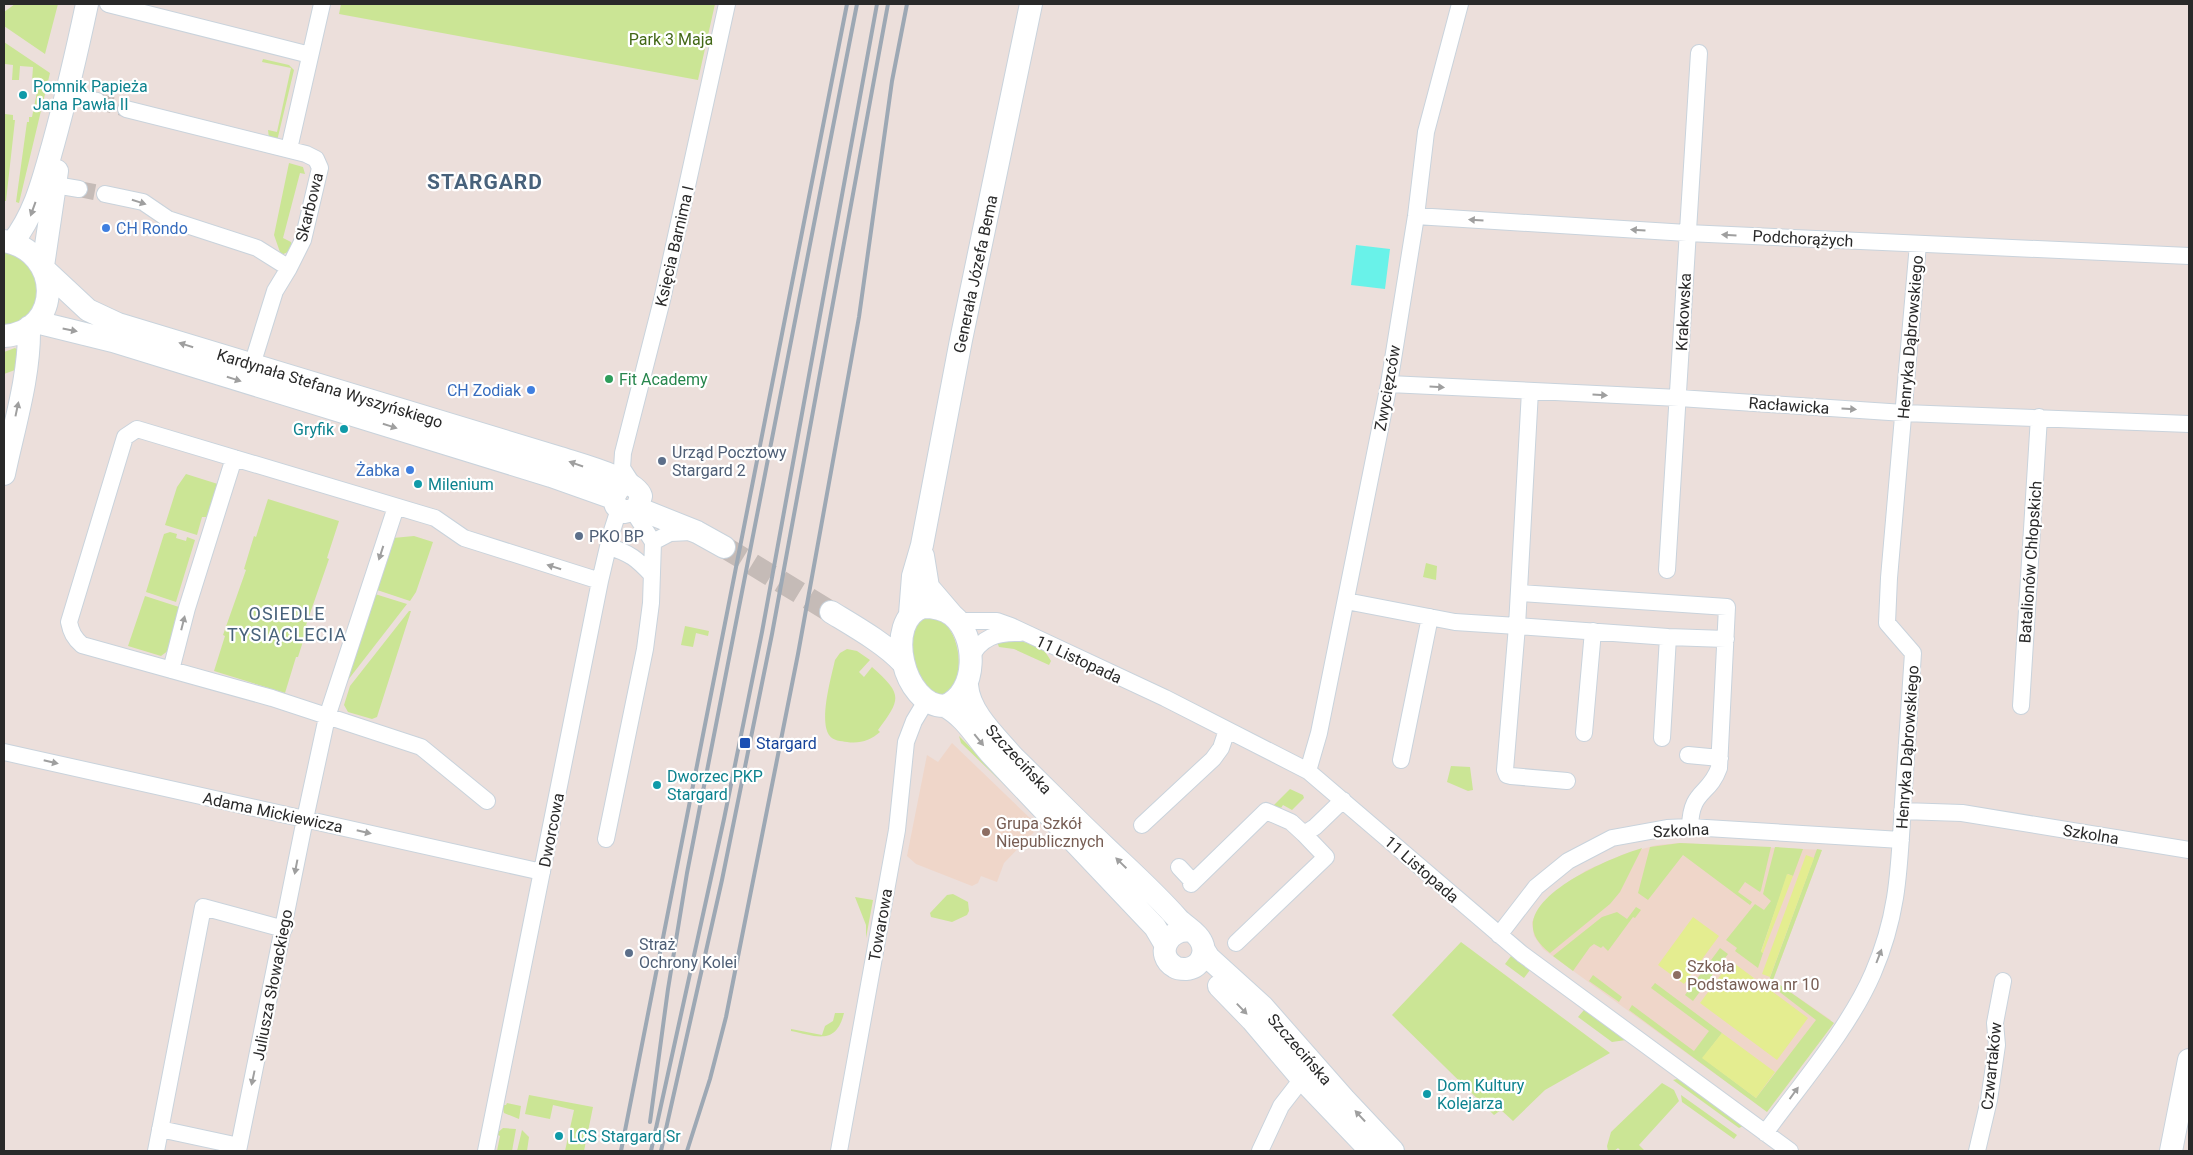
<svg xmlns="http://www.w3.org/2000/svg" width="2193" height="1155" font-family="Roboto,sans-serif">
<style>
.education{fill:#efd6c9}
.green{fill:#cbe595}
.pitch{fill:#e4ed90}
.water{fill:#69f2e9}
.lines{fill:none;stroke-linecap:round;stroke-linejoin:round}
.street-tunnel{stroke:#c5bbb7;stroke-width:16;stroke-dasharray:16 8;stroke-linecap:butt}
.secondary-tunnel{stroke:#c5bbb7;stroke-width:22;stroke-dasharray:22 11;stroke-linecap:butt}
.street-casing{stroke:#c9d3dc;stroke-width:18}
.secondary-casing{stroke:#c9d3dc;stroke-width:24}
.street{stroke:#fff;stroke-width:16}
.secondary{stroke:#fff;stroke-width:22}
.rail{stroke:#9da8b4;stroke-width:4}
.oneway{fill:#9f9f9f}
.culture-dot{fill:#0f9aa8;stroke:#fff;stroke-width:2}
.shop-dot{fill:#3f7fe0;stroke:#fff;stroke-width:2}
.leisure-dot{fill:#2e9e5b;stroke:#fff;stroke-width:2}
.service-dot{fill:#5c6f8a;stroke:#fff;stroke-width:2}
.transit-dot{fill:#1a4fb4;stroke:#fff;stroke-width:2}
.education-dot{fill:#8d6e63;stroke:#fff;stroke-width:2}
.labels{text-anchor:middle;stroke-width:4.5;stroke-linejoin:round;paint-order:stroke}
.park-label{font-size:16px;fill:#436817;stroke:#fff}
.culture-label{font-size:16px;fill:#0d838f;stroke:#fff;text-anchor:start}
.street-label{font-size:16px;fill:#292929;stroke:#fff}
.shop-label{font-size:16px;fill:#366cbe;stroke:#fff;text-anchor:end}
.leisure-label{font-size:16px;fill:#27864d;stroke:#fff;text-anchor:start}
.service-label{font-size:16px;fill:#4e5e75;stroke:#fff;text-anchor:start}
.transit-label{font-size:16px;fill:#164399;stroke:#fff;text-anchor:start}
.education-label{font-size:16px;fill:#785e54;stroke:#fff;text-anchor:start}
.neighbourhood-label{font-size:18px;letter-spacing:1px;fill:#48627b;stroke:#fff}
.district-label{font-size:21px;font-weight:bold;letter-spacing:1px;fill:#48627b;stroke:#fff}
</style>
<rect width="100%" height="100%" fill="#ecdfdb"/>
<path class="education" d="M 952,743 L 1033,821 L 1036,830 L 1004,863 L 997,882 L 981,876 L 978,883 L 972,886 L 916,864 L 907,856 L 927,755 L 938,762 Z
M 1680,843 L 1822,850 L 1773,980 L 1831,1020 L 1765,1110 L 1543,949 L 1534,936 L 1532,922 L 1538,909 L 1568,882 L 1587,870 L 1624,854 L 1657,845 Z"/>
<path class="green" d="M 15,4 L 58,4 L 45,54 L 4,26 L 4,12 Z
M 341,4 L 715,4 L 698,80 L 339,14 Z
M 4,42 L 50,73 L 19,203 L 16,202 L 27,122 L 29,122 L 29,117 L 32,117 L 39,82 L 32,81 L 33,67 L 20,66 L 19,80 L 12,80 L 13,65 L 5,64 L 4,61 Z
M 263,59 L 289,65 L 294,70 L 277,141 L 269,138 L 268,130 L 277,132 L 291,68 L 262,62 Z
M 5,114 L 13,115 L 13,120 L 15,120 L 6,201 L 4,201 Z
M 289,163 L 303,167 L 305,174 L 300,173 L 283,238 L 291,242 L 292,245 L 288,252 L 281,255 L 274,235 Z
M 4,252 C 35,259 52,298 22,319 C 17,323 10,324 4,326 Z
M 15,348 L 18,350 L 15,370 L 4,374 L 4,352 Z
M 186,474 L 221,485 L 212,517 L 202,517 L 197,535 L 165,525 L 177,487 Z
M 268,499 L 339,521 L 327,558 L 329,559 L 306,625 L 308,626 L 298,657 L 296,657 L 285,693 L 214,671 L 225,636 L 223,635 L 246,570 L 244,569 L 254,536 L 256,537 Z
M 170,532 L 177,534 L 176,538 L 186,541 L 187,537 L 195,540 L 176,602 L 146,592 L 164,534 Z
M 414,536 L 433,542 L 416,592 L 410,601 L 377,590 L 393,538 Z
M 1426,563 L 1437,566 L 1436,580 L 1423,577 Z
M 375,594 L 407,604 L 348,680 L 348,678 Z
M 145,596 L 179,607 L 174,624 L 177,625 L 169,650 L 161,656 L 128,646 Z
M 409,611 L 411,611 L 377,717 L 372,719 L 348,712 L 344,705 L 350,686 Z
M 932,616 C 936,618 940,620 943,622 C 958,634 963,665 955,681 C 953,686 949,690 946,694 L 931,694 L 912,662 L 912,630 L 922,619 Z
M 685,626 L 709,631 L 708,636 L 696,633 L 693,647 L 681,645 Z
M 996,639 C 1012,640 1031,641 1044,651 C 1047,654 1049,658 1051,661 L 1049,665 L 1014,649 L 999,647 Z
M 847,649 L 857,651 L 870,660 L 859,672 L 864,677 L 872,667 C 902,694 902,698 878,730 L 880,732 C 871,740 860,744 847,742 C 841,741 833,741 829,735 C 819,720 831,678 835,660 L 840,653 Z
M 959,736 L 1017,795 L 1016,796 L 961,743 Z
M 1451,766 L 1470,767 L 1473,790 L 1468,791 L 1447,782 Z
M 1290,789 L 1303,795 L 1304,798 L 1292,810 L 1283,805 L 1281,808 L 1273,806 Z
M 1680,843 L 1771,847 L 1761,890 L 1760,892 L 1745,882 L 1738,892 L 1752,902 L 1750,905 L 1683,855 L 1648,900 L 1638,893 L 1650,847 Z
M 1775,847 L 1803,849 L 1793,876 L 1788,874 L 1761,951 L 1763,953 L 1758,968 L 1735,951 L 1737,948 L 1726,940 L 1755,904 L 1764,910 L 1771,901 L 1763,894 Z
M 1642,848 L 1620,892 L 1610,904 L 1550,953 C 1489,907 1607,859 1642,848 Z
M 1817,849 L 1822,850 L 1773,980 L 1834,1023 L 1767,1112 L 1629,1010 L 1632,1005 L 1694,1051 L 1709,1031 L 1651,988 L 1655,983 L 1722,1033 L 1703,1058 L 1756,1098 L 1816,1020 L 1768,983 Z
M 953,894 L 968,902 L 969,911 L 967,915 L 952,922 L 931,917 L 930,913 L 947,895 Z
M 855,897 L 873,900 L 866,938 L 866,925 Z
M 1636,907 L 1641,910 L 1635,918 L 1633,917 L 1608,951 L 1603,946 L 1601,948 L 1594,944 L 1590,947 L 1573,971 L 1553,956 L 1602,917 L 1617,912 L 1627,919 Z
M 1461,942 L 1610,1053 L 1545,1090 L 1513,1121 L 1501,1110 L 1494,1115 L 1392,1015 Z
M 1720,948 L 1728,954 L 1693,1001 L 1685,995 Z
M 1511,956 L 1530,970 L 1524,978 L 1505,964 Z
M 1593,975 L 1622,997 L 1619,1002 L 1589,981 Z
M 1584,1010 L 1626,1040 L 1612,1042 L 1578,1017 Z
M 835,1013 L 844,1013 C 836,1046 816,1036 791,1031 L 791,1029 L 822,1035 L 825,1026 L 833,1021 Z
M 1677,1079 L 1682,1081 L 1743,1126 L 1739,1128 L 1673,1080 Z
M 1662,1083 L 1674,1090 L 1679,1101 L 1639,1145 L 1645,1151 L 1621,1151 L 1618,1148 L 1614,1151 L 1608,1151 L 1607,1146 L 1611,1132 Z
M 529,1095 L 593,1107 L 584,1151 L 565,1151 L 574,1110 L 553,1105 L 550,1119 L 525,1114 Z
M 1681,1095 L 1737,1135 L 1734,1139 L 1682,1102 Z
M 507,1103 L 521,1106 L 519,1119 L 504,1113 L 502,1105 L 506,1105 Z
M 503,1128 L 516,1129 L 512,1151 L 497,1151 L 500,1136 L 496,1134 Z
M 522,1130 L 529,1137 L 527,1151 L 517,1151 Z"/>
<path class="pitch" d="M 1806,855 L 1814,858 L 1770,977 L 1762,974 Z
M 1787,874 L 1793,876 L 1763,953 L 1761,952 Z
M 1693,917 L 1719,936 L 1684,984 L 1658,965 Z
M 1731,961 L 1808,1018 L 1777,1060 L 1700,1003 Z
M 1722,1033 L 1775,1072 L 1756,1098 L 1702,1058 Z"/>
<path class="water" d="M 1356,245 L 1390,249 L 1385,289 L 1351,285 Z"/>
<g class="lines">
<path class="street-tunnel" d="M 97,101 L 126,109
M 79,189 L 105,194"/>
<path class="secondary-tunnel" d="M 724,547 L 831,612"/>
<g class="street-casing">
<path id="street" d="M 108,4 L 310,55
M 67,96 L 97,101
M 126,109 L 306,154 L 316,159 L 320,168 L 303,240 L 289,268 L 275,291 L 252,365
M 289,149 L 322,4
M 55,185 L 79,189
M 105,194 L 143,202 L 168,219 L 257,248 L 289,268
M 1416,216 L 1687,233 L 2189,256
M 1389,384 L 1679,398 L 1904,413 L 2189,424
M 633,485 L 622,468 L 623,453 L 662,300 L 727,4
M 653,542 L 670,533 L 691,532
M 609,547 C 630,553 637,559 652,575
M 1667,570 L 1699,53
M 1519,593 L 1727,607 L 1719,768 C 1709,796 1691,789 1690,827
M 1346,601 L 1455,622 L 1517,626 L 1530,391
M 957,621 L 997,621 L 1011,626 L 1165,698 L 1308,771 L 1522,954 L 1790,1151
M 970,659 C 980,637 998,632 1020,633
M 171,670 L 187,608 L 234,458
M 2021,706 L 2039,417
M 1584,733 L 1593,631
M 1662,738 L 1668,637
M 4,752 L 542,872
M 1688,755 L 1720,758
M 1401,760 L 1430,617
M 1308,771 L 1319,733 L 1389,384 L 1416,216 L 1426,132 L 1460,4
M 1567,781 L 1511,776 L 1507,775 L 1505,770 L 1517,626 L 1668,637 L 1726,639
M 487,801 L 421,747 L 272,698 L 82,645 C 74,638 71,632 69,622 L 125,437 L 137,429 L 435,518 L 464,538 L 600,581
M 1902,811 L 1962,813 L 2189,850
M 1142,825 L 1213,759 L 1221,748 L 1227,730
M 606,839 L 645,649 L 651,603 L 653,542 L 633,511
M 1179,867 L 1193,882
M 1191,884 L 1266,811 L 1291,822 L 1304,834
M 1499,935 L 1536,887 L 1568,861 L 1612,838 L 1667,828 L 1690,827 L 1901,840
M 1236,943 L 1326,857 L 1304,834 L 1315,827 L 1343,800
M 160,1129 L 239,1146
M 1765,1133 C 1800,1085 1850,1027 1873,973 C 1899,913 1899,867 1903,803 C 1906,753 1910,703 1913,653 L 1887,623 L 1889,578 L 1918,244
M 156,1151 L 203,907 L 284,929
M 238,1151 L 305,819 L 327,717 L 396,507
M 486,1151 L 600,581 L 611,534 L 619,509
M 839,1151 L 897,830 L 906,742 L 914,721 L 926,701
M 1260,1151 L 1281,1106 L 1302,1079
M 1977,1151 L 1989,1100 L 1997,1045 L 1995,1023 L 2003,981"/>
</g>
<g class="secondary-casing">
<path id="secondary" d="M 4,241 C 62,251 63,332 4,336
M 12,243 C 35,214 43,180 53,145 C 66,98 77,51 87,4
M 43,266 L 57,171
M 44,269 L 88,310 L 118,324 L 560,458 C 578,464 636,479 641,496 L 637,509 L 624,512 L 616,506 L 613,498 L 620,486 L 629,484
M 36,322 L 113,341 L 551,476 L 613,498
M 4,474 C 14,426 30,376 29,327
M 637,508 L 697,532 L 724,547
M 923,556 L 928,587 L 952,615
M 923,607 C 933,607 943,608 952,615 C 978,636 978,693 945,706 C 903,707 883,620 923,607 Z
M 831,612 C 854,626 886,644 903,663
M 910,614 L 913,576 L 922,545 L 961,340 L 1031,4
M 967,685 C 969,713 996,737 1014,758 C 1044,787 1073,817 1104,846 C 1128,869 1154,892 1177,918 C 1184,926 1197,932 1201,941 C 1208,954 1199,968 1186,969 C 1182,969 1178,969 1175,967 C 1154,955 1168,927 1191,931
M 945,706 C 966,717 977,739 993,756 L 1155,927 L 1165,944
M 1204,950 L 1209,958 L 1263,1007 L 1344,1099 L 1393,1151
M 1219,986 L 1252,1020 L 1302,1079 L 1371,1151
M 2171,1151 L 2189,1060"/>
</g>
<use href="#street" class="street"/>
<use href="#secondary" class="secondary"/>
<path class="rail" d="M 650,1122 L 668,989 L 687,873 L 857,4
M 621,1151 L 847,4
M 651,1151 L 724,819 L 762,632 L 877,4
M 661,1151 L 722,880 L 772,634 L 888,4
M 687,1151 L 710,1079 L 726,1017 L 798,654 L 859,317 L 892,81 L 907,4"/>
</g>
<defs><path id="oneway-solid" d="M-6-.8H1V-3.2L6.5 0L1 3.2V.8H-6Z" transform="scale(1.25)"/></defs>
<g class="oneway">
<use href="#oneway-solid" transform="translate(139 202) rotate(18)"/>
<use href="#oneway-solid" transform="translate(33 209) rotate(110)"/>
<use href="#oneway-solid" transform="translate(1476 220) rotate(-176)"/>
<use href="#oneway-solid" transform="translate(1638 230) rotate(-176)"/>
<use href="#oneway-solid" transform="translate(1729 235) rotate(-177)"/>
<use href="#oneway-solid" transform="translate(70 330) rotate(11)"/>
<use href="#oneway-solid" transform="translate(186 345) rotate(-163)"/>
<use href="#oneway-solid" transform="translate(234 379) rotate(17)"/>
<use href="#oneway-solid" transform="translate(1437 387) rotate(3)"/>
<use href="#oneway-solid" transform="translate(1600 395) rotate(3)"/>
<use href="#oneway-solid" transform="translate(17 409) rotate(-78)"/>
<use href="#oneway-solid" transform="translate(1849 409) rotate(4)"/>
<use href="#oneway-solid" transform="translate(390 426) rotate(17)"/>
<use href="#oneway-solid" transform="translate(576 464) rotate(-161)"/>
<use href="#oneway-solid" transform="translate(381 553) rotate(108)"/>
<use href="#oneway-solid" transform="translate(554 567) rotate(-162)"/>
<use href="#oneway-solid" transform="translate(183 623) rotate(-76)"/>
<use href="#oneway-solid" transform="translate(979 740) rotate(51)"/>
<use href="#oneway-solid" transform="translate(51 762) rotate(13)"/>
<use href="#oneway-solid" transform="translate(364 832) rotate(13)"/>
<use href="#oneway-solid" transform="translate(1121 863) rotate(-136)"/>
<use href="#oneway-solid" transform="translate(296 867) rotate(101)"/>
<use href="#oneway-solid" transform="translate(1879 956) rotate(-69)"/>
<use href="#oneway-solid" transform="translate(1242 1009) rotate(46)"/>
<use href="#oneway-solid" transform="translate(253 1078) rotate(102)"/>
<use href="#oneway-solid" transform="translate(1794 1093) rotate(-54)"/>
<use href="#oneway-solid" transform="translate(1360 1116) rotate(-133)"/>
</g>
<g class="culture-dot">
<circle cx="23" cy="95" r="5"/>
<circle cx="344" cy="429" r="5"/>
<circle cx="418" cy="484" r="5"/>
<circle cx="657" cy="785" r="5"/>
<circle cx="1427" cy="1094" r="5"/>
<circle cx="559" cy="1136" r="5"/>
</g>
<g class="shop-dot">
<circle cx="106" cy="228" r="5"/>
<circle cx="531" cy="390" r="5"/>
<circle cx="410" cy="470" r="5"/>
</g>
<circle class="leisure-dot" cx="609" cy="379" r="5"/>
<g class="service-dot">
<circle cx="662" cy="461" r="5"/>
<circle cx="579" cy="536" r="5"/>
<circle cx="629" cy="953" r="5"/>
</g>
<rect class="transit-dot" x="739" y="737" width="12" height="12" rx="2.5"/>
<g class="education-dot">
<circle cx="986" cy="832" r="5"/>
<circle cx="1677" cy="975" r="5"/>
</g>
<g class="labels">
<g class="park-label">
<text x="671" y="45">Park 3 Maja</text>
</g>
<g class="culture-label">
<text x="33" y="92">Pomnik Papieża<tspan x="33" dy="18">Jana Pawła II</tspan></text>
<text x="334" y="435" text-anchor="end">Gryfik</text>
<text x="428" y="490">Milenium</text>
<text x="667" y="782">Dworzec PKP<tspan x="667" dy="18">Stargard</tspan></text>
<text x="1437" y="1091">Dom Kultury<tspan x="1437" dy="18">Kolejarza</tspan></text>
<text x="569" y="1142">LCS Stargard Sr</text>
</g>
<g class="street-label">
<text transform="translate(309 207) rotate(-76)" y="6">Skarbowa</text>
<text transform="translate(1803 238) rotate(3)" y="6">Podchorążych</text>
<text transform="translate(674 246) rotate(-77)" y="6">Księcia Barnima I</text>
<text transform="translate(975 274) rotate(-78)" y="6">Generała Józefa Bema</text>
<text transform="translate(1683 312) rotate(-87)" y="6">Krakowska</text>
<text transform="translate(1910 337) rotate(-85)" y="6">Henryka Dąbrowskiego</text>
<text transform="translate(330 388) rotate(17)" y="6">Kardynała Stefana Wyszyńskiego</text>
<text transform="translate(1387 388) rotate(-80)" y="6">Zwycięzców</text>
<text transform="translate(1789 405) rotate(4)" y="6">Racławicka</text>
<text transform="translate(2030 562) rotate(-86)" y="6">Batalionów Chłopskich</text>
<text transform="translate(1079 659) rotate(25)" y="6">11 Listopada</text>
<text transform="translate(1907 747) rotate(-86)" y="6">Henryka Dąbrowskiego</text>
<text transform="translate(1019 759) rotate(47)" y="6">Szczecińska</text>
<text transform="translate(273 812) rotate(12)" y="6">Adama Mickiewicza</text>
<text transform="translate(551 830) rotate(-79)" y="6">Dworcowa</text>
<text transform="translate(1681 830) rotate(-3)" y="6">Szkolna</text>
<text transform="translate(2091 834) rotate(9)" y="6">Szkolna</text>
<text transform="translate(1422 869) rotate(41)" y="6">11 Listopada</text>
<text transform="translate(880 925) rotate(-80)" y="6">Towarowa</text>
<text transform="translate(272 985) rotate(-79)" y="6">Juliusza Słowackiego</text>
<text transform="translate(1300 1049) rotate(49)" y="6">Szczecińska</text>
<text transform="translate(1991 1066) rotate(-84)" y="6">Czwartaków</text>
</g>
<g class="shop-label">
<text x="116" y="234" text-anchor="start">CH Rondo</text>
<text x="521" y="396">CH Zodiak</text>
<text x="400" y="476">Żabka</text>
</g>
<g class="leisure-label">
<text x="619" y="385">Fit Academy</text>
</g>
<g class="service-label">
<text x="672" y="458">Urząd Pocztowy<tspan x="672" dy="18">Stargard 2</tspan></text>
<text x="589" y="542">PKO BP</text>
<text x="639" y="950">Straż<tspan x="639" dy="18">Ochrony Kolei</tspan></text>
</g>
<g class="transit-label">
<text x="756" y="749">Stargard</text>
</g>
<g class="education-label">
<text x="996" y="829">Grupa Szkół<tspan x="996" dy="18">Niepublicznych</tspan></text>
<text x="1687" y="972">Szkoła<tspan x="1687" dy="18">Podstawowa nr 10</tspan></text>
</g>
<g class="neighbourhood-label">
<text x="287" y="620">OSIEDLE<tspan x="287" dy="21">TYSIĄCLECIA</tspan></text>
</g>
<g class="district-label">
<text x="485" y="189">STARGARD</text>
</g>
</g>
<rect width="2193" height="1155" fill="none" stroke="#292929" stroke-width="10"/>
</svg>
